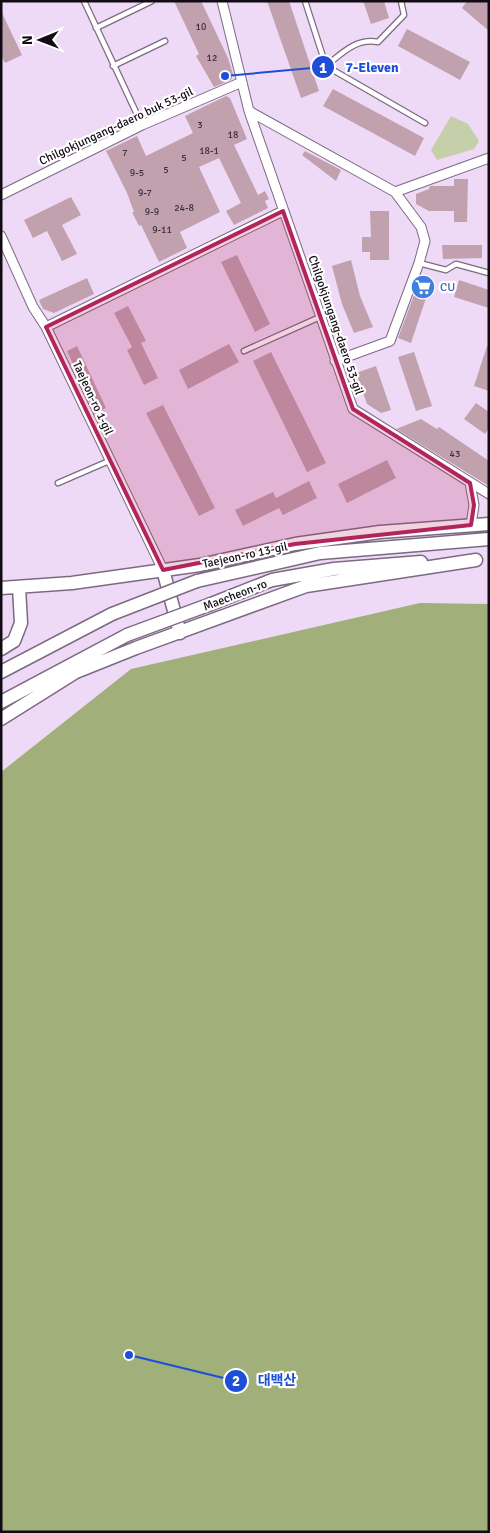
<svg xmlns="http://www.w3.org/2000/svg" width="490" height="1533" font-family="Signika,'Noto Sans KR',sans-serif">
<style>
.green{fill:#c5cfaa}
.forest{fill:#a1af7a}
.building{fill:#c2a1ae}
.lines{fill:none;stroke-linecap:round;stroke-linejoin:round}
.service-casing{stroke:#7c6a82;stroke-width:7}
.minor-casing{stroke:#7c6a82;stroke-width:11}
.secondary-casing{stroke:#7c6a82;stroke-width:15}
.service{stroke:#fff;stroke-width:4.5}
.minor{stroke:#fff;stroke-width:9}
.secondary{stroke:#fff;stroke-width:12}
.secondary-bridge-casing{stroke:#7c6a82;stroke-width:15;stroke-linecap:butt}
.secondary-bridge{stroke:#fff;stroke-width:12}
.marked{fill:#b2255c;fill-opacity:0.2;stroke:#b2255c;stroke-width:4;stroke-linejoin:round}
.labels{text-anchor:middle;stroke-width:4.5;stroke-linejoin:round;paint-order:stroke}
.number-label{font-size:10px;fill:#3d303a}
.street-label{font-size:12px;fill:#110b14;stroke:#fff}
.shop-label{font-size:12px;fill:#366cbe;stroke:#fff;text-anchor:start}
.leader{fill:none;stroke:#1d4ed8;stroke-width:2}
.callout-dot{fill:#1d4ed8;stroke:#fff;stroke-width:2}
.mark-label{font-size:15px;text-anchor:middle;font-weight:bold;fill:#fff}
.callout-label{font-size:14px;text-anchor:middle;font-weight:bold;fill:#1d4ed8;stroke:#fff;stroke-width:4.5;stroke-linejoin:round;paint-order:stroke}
</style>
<rect width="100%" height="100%" fill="#eedaf6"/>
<path class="green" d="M 451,116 L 468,124 L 479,141 L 474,149 L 437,160 L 431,150 Z"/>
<path class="forest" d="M 420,603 L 489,604 L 489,1532 L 1,1532 L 1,772 L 131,669 Z"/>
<path class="building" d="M 174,1 L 201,1 L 228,58 L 233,74 L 231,80 L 214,87 L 196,56 L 199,54 Z
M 267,1 L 289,1 L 319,91 L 301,98 Z
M 363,1 L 384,1 L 389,18 L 371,24 Z
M 467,1 L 489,1 L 489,31 L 462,8 Z
M 1,11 L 22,55 L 5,63 L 1,55 Z
M 407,29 L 470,62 L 460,80 L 398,46 Z
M 333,89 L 424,138 L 415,156 L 323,106 Z
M 226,96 L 230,98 L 247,139 L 234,145 L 258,195 L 265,191 L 269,199 L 265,201 L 268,208 L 234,225 L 226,211 L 241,203 L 219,158 L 199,167 L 220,212 L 180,232 L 187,248 L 159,262 L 141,225 L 139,226 L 132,212 L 134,212 L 127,193 L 106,151 L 137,136 L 146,156 L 193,133 L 185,116 Z
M 305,151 L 341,170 L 336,181 L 302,155 Z
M 454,179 L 468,179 L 467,222 L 454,222 L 454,211 L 429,211 L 416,204 L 416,194 L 429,189 L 430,186 L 454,186 Z
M 71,197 L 81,215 L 62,225 L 77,254 L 62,261 L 47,231 L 33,238 L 24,220 Z
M 370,211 L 389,211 L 389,260 L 370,260 L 370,252 L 362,252 L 362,237 L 371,237 Z
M 442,245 L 482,245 L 482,258 L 443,259 Z
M 237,255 L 270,324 L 255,332 L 221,262 Z
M 351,260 L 360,296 L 373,327 L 354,333 L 342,304 L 332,266 Z
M 87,278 L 94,294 L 54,313 L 43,309 L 39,300 Z
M 420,279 L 431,283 L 411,343 L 398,338 Z
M 459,280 L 489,290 L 489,308 L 454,297 Z
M 128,306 L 146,341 L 141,343 L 158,378 L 144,385 L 127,350 L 132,347 L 114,313 Z
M 229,344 L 239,362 L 188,389 L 179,370 Z
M 77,346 L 106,408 L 95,413 L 67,351 Z
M 487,346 L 489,346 L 489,391 L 474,386 Z
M 271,352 L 326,463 L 307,472 L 253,361 Z
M 414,352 L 432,406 L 416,411 L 398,357 Z
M 376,366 L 391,410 L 381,413 L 367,404 L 356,373 Z
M 476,403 L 489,412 L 489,428 L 485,434 L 464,419 Z
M 163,405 L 215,508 L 199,516 L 146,413 Z
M 421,419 L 437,429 L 439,427 L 489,461 L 489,486 L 396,429 Z
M 387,460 L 396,478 L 347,503 L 338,484 Z
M 309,481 L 317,498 L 283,515 L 279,508 L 243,526 L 235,510 L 273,492 L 276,498 Z"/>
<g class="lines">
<g class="service-casing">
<path id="service" d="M 84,1 L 142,125
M 305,1 L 326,66 L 425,123
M 96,28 L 152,1
M 113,66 L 165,41
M 326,66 C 342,53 356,38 378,42 L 404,15 L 401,1
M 419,263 L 446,270 L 456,264 L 489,273
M 244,351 L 320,317
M 58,483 L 109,461"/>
</g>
<g class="minor-casing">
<path id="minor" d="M 222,1 L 249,111 L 353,409 L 489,494
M 249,111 L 395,192 L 421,227 L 425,241 L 419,263 L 390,341 L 335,361
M 395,192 L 489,158
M 1,195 L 142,125 L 242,82
M 1,236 L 33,307 L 46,327 L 163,570
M 46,327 L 283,211
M 470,483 L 474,505 L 471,525"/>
</g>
<g class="secondary-casing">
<path id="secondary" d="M 163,570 L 180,633
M 197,581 L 320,553 L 489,539
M 1,588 L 72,583 L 200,565 L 295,544 L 380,532 L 489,524
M 211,604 L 272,580 L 334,569 L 421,562
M 1,649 L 14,641 L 21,623 L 19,587
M 1,672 L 112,614
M 1,702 L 127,635
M 1,719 L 76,672 L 136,648 L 306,586 L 476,560"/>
</g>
<use href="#service" class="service"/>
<use href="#minor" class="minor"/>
<use href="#secondary" class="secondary"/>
<g class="secondary-bridge-casing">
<path id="secondary-bridge" d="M 112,614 L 197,581
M 127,635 L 211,604"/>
</g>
<use href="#secondary-bridge" class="secondary-bridge"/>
</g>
<path class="marked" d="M 283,211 L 353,409 L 470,483 L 474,505 L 471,525 L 295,544 L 163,570 L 46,327 Z"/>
<defs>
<g id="supermarket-disc" transform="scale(1.25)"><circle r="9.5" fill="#3f7fe0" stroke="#fff"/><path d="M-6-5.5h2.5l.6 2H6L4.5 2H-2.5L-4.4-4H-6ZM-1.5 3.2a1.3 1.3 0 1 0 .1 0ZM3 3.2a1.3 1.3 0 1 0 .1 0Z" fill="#fff"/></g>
</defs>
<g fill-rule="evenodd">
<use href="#supermarket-disc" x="423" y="287"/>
</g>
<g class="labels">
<g class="number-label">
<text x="201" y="30">10</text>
<text x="212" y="61">12</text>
<text x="200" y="128">3</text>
<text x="233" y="138">18</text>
<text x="209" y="154">18-1</text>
<text x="125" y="156">7</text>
<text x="184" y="161">5</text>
<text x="166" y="173">5</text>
<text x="137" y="176">9-5</text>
<text x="145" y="196">9-7</text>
<text x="184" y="211">24-8</text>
<text x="152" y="215">9-9</text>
<text x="162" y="233">9-11</text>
<text x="455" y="457">43</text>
</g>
<g class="street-label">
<text transform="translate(116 126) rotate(-25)" y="4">Chilgokjungang-daero buk 53-gil</text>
<text transform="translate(336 325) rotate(71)" y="4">Chilgokjungang-daero 53-gil</text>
<text transform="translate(93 398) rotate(65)" y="4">Taejeon-ro 1-gil</text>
<text transform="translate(245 555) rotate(-12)" y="4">Taejeon-ro 13-gil</text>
<text transform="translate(235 595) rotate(-21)" y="4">Maecheon-ro</text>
</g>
<g class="shop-label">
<text x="440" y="291">CU</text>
</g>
</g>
<path class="leader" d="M225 76L323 67M129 1355L236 1381"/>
<g class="callout-dot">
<circle cx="225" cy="76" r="5"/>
<circle cx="129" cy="1355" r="5"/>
<circle cx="323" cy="67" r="12"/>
<circle cx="236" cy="1381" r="12"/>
</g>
<g class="mark-label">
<text x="323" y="73">1</text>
<text x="236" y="1386">2</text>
</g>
<g class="callout-label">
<text x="372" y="72">7-Eleven</text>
<text x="277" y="1385">대백산</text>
</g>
<rect width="490" height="1533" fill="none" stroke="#110b14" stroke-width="5"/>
<g transform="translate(40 40) rotate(269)" stroke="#ffffff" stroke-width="4" paint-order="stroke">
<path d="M0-4L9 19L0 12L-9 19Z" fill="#110b14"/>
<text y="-8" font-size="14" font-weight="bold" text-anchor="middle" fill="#110b14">N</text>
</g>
</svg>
